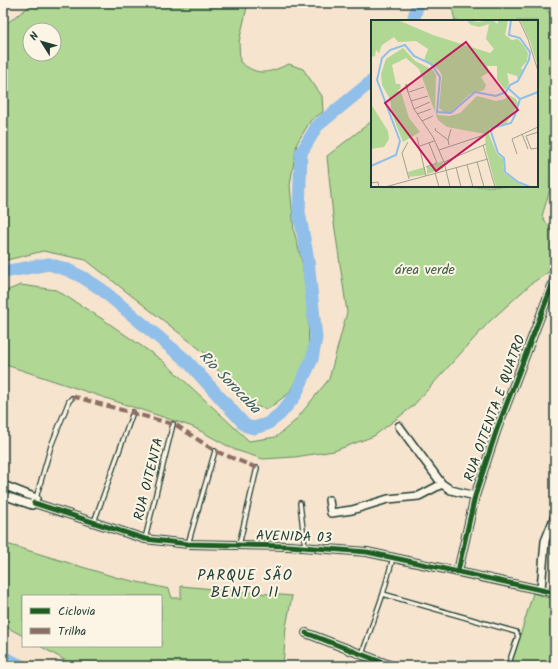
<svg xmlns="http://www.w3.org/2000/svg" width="558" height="669" font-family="Kalam,sans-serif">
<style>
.green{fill:#b0d793;stroke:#688a64;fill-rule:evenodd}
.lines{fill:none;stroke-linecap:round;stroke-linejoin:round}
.stream{stroke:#638ba1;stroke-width:2}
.river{stroke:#90bfea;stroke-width:13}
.service-casing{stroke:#1f3d34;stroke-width:6}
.minor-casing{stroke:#1f3d34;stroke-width:10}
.service{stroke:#fcf5e5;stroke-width:3.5}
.minor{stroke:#fcf5e5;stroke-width:7}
.quiet{stroke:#8d6e63;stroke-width:4;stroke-dasharray:8 4;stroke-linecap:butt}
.cycleway-casing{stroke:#fcf5e5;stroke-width:8}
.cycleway{stroke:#1b5e20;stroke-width:5}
.labels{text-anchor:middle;stroke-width:4;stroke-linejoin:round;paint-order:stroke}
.park-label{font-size:14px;fill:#3c5c47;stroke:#fcf5e5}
.street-label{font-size:14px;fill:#1f3d34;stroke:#fcf5e5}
.water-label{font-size:15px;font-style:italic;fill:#3b5e62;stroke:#fcf5e5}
.neighbourhood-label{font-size:15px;letter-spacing:1px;fill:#1f3d34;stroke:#fcf5e5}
.inset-river{fill:none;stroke:#90bfea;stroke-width:2}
.inset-road{fill:none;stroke:#a0a190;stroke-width:1}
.view{fill:#c2185b;fill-opacity:0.15;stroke:#c2185b;stroke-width:2}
.inset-edge{fill:none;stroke:#1f3d34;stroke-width:2}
</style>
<rect width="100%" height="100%" fill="#f6e4ce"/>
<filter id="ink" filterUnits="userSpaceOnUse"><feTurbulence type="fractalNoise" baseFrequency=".025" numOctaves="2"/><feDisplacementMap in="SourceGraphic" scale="8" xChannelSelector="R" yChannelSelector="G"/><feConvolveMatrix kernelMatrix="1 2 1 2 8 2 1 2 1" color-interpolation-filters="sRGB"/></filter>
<g filter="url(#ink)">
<path class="green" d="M 34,3 L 248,3 L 239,42 L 240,62 C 259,77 268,73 289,64 L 303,69 L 322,96 L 323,112 L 311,120 L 297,143 L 290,185 L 294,231 L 302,262 L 308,305 L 309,356 L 289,393 L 268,409 L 243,404 L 206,354 L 86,260 L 43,251 L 3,261 L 3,26 ZM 30,30 L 54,30 L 54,54 L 30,54 Z
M 451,3 L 544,3 L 555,24 L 555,173 L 542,216 L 555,236 L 555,268 L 532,283 L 489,322 L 412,407 L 374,436 L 334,451 L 295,457 L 263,459 L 235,450 L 193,427 L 3,364 L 3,292 L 21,285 L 56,290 L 104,320 L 163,361 L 249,441 L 276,437 L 295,421 L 329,379 L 347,312 L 333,216 L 327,156 L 372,121 L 372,186 L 537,186 L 537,21 L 455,21 Z
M 7,544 L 115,577 L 169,589 L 172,598 L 181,598 L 181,586 L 292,596 L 286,627 L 283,666 L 75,666 L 40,646 L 161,646 L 161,596 L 23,596 L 23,636 L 3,625 L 3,557 Z
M 533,593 L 555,600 L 555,666 L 511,666 Z"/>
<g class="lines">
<path class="stream" d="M 554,3 L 555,5"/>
<path class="river" d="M 413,21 L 418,3
M 3,272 L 49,264 L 68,270 L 84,278 L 101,289 L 187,361 L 246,426 L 254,428 L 267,424 L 280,414 L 295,396 L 312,359 L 316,338 L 308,260 L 299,212 L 301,153 L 317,126 L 372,81
M 3,657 L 22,666"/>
<g class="service-casing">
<path id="service" d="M 36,498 L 51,446 L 69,401 L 72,398
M 300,503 L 305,547
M 94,522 L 133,412
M 145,539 L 173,424
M 188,544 L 215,451
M 239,545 L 257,468
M 383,594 L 516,632 L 518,636 L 508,666
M 362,654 L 383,594 L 393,558"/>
</g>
<g class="minor-casing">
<path id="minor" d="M 399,426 L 442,484 L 451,490 L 475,496
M 3,485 L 36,498 L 32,505 L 3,495
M 329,500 L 331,513 L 352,510 L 388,499 L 419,496 L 442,484
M 34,503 L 145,539 L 188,544 L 289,546 L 367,552 L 555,593
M 458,571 L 475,496 L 497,429 L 555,278
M 541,589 L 545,541 L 555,516
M 306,633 L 392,666"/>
</g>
<use href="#service" class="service"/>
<use href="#minor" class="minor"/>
<path class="quiet" d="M 72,398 L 75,397 L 176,425 L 215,451 L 257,468"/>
<g class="cycleway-casing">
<path id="cycleway" d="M 34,503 L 145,539 L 188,544 L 289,546 L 367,552 L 555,593
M 458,571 L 475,496 L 497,429 L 555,278
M 306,633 L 392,666"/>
</g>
<use href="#cycleway" class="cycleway"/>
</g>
</g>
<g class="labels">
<g class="park-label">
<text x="425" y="274">área verde</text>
</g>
<g class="street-label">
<text transform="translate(494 408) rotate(-70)" y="5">RUA OITENTA E QUATRO</text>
<text transform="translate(148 479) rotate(-76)" y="5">RUA OITENTA</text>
<text transform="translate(294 536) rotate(2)" y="5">AVENIDA 03</text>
</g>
<g class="water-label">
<text transform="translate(230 382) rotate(46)" y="5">Rio Sorocaba</text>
</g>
<g class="neighbourhood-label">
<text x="245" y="580">PARQUE SÃO<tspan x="245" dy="17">BENTO II</tspan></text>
</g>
</g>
<g transform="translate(371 20)">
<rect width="167" height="167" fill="#f6e4ce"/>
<path d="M 0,0 L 27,0 L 62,15 L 119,33 L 123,29 L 115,19 L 118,4 L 109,7 L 100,5 L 95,0 L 107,2 L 121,0 L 127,4 L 127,0 L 137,0 L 134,15 L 141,20 L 147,19 L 154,27 L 157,33 L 156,41 L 150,48 L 152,50 L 147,60 L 146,56 L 136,53 L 138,63 L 135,71 L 126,59 L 126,46 L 116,46 L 118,52 L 110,57 L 115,65 L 113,70 L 99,74 L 80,92 L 74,93 L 68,88 L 71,56 L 68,50 L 53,40 L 57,29 L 45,21 L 27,22 L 23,17 L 11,25 L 8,33 L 5,30 L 4,36 L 0,37 ZM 149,0 L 167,0 L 167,47 L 159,21 ZM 32,28 L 44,41 L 62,50 L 65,55 L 64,92 L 67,95 L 79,96 L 89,93 L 106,76 L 125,81 L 134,79 L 138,75 L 145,79 L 147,84 L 135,104 L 119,108 L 117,112 L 126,134 L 132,139 L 133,153 L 154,167 L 125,167 L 115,130 L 114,114 L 76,107 L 67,100 L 48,49 L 35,38 L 21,45 L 25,64 L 29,64 L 30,68 L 26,71 L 30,72 L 38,98 L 49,112 L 32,122 L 21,94 L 19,79 L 11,65 L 10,54 L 15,39 ZM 0,84 L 17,111 L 18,119 L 13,127 L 0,129 ZM 72,141 L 72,149 L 56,154 L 56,147 ZM 54,147 L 54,155 L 38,157 L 37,152 Z" fill="#b0d793"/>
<path class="inset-river" d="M 138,69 L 149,79 L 144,95 L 140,103 L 121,108 L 120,112 L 127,133 L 133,138 L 134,152 L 147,162 L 159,167M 149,79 L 167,72M 0,146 L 25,135 L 29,121 L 6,60 L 11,38 L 19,30 L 34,25 L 43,36 L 60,44 L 69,57 L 66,92 L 80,93 L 104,72 L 125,76 L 135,72 L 139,65 L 147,61 L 158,40 L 159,32 L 149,18 L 138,15 L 140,0"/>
<path class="inset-road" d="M 148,0 L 157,19 L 167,51M 35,64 L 36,66 L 37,72 L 35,66 ZM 37,72 L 43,89 L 62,117 L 73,142 L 79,167M 38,72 L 53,67M 40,81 L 57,76M 43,89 L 59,82M 46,94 L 60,89M 51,101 L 62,96M 65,108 L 64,110 L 77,120M 167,112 L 155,116 L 160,129 L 167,128M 151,114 L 157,129M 46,117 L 55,156M 37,122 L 31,133 L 38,159M 78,125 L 77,120 L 80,109M 112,125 L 124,167M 49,126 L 63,121M 68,130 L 113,115M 146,134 L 141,119 L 167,107M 73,142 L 115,124M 106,142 L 113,167M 96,145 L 102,167M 55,147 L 66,143 L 58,123M 85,147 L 90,167M 64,153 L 68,167M 0,163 L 7,162 L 8,167M 14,167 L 117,139"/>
<path class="view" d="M 95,22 L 147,90 L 65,151 L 14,83 Z"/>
<rect width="167" height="167" class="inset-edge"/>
</g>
<rect width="558" height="669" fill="none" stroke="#fcf5e5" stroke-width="16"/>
<rect x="8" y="8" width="542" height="653" fill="none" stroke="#1f3d34" stroke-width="1.5" filter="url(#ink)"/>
<rect x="22" y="595" width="140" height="52" fill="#fcf5e5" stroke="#a4ab9e"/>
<rect x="30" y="608" width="20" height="6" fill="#1b5e20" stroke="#a4ab9e"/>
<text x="58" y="615" font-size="12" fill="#1f3d34">Ciclovia</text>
<rect x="30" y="628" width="20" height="6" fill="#8d6e63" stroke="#a4ab9e"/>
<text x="58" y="635" font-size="12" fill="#1f3d34">Trilha</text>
<g transform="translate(42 42) rotate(307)"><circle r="19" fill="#fcf5e5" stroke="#a4ab9e"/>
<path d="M0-3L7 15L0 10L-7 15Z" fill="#1f3d34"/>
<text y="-6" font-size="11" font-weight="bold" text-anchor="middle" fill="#1f3d34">N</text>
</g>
</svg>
